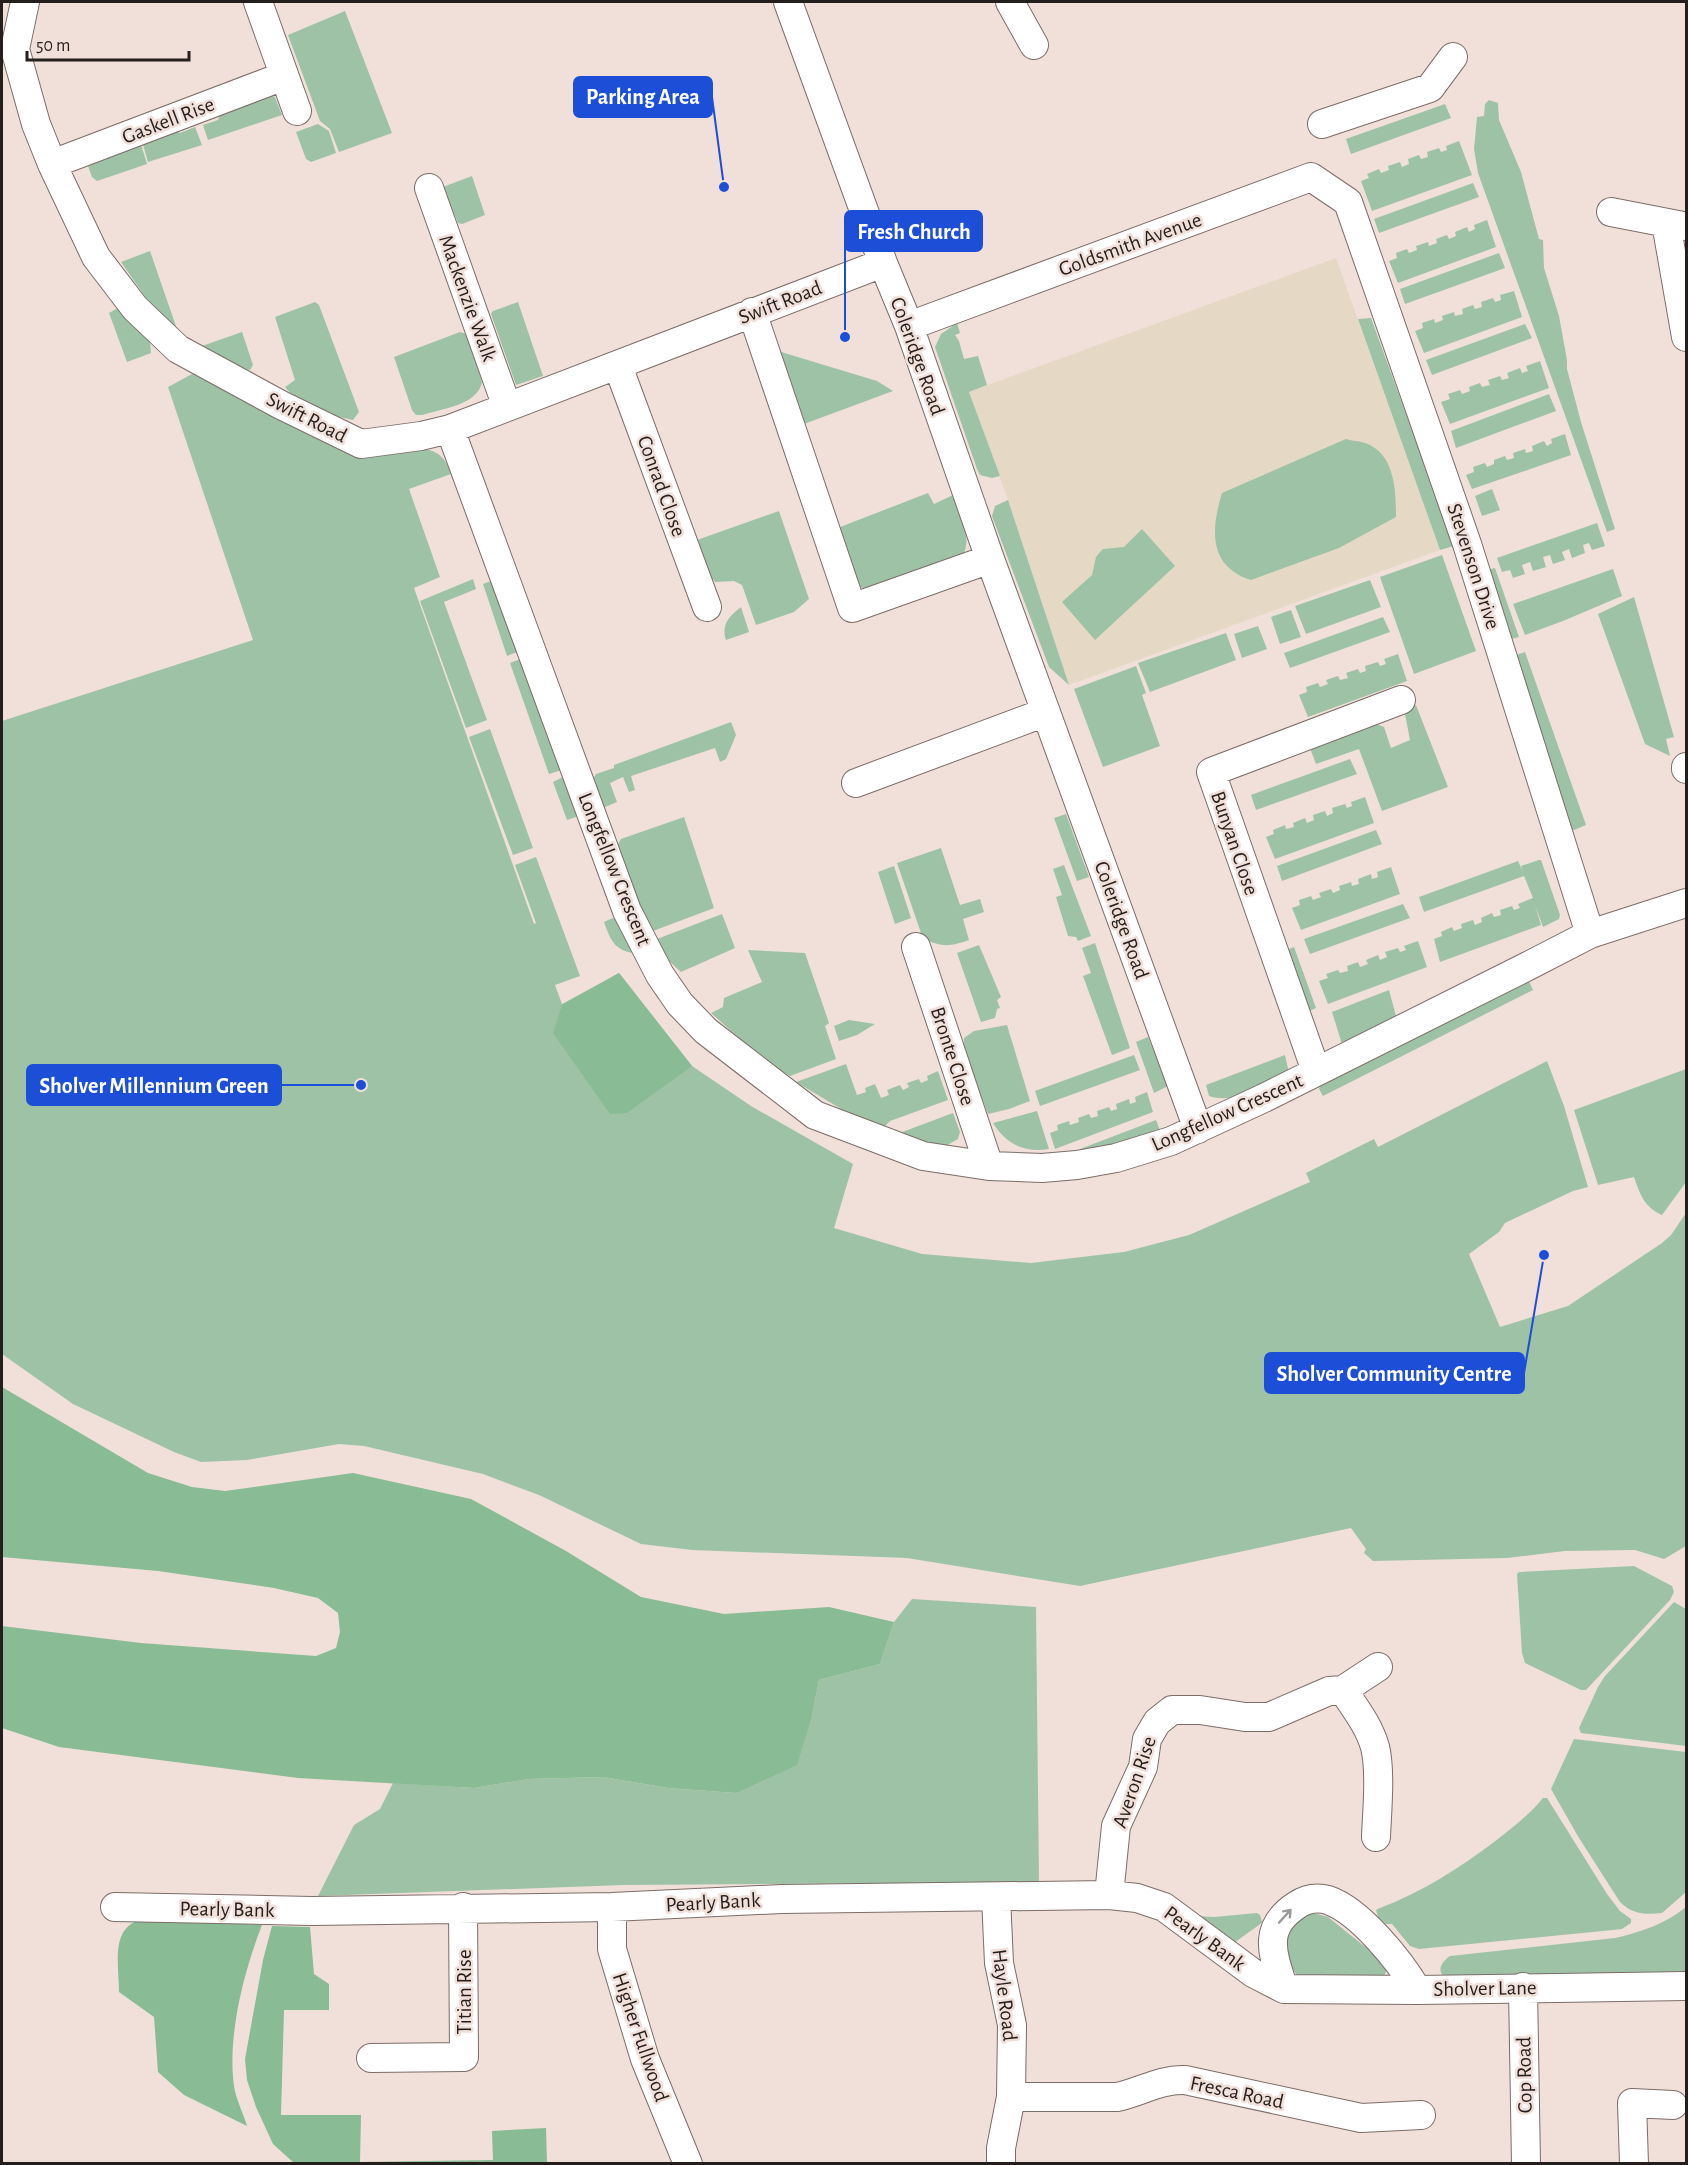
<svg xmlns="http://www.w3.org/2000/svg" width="1688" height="2165" font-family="'Alegreya Sans',sans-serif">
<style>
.education{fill:#e5d9c5}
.green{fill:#9ec2a5}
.forest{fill:#89bb94}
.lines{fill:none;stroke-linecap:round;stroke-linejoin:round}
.minor-casing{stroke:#7d6d68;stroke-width:30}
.minor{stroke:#fff;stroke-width:28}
.oneway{stroke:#9c9a99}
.labels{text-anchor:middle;stroke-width:5;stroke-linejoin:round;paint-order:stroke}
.street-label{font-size:21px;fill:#241e1c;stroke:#f1e0d9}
.leader{fill:none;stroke:#1d4ed8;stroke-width:2}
.callout-dot{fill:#1d4ed8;stroke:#f1e0d9;stroke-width:2}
.callout{fill:#1d4ed8;stroke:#1d4ed8;stroke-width:2}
.callout-label{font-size:22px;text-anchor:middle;font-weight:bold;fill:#fff}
</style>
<rect width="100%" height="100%" fill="#f1e0d9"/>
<path class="education" d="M 1336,258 L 1440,550 L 1069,685 L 1008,500 L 969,392 Z"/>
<path class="green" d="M 345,11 L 392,133 L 339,152 L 330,129 L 320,121 L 288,35 Z
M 268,94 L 275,97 L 282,115 L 208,140 L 203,125 L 218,120 L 221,112 Z
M 1489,100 L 1498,103 L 1499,120 L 1521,172 L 1539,239 L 1543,240 L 1544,268 L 1559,316 L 1567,360 L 1567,369 L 1581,422 L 1615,529 L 1607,532 L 1478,173 L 1474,149 L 1477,117 L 1484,116 L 1485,104 Z
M 1445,104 L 1451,118 L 1351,154 L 1346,139 Z
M 318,124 L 329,131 L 336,153 L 311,162 L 306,159 L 296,132 Z
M 195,127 L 202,145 L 148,162 L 142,141 L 172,130 L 180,133 Z
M 140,141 L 147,164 L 97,181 L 92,177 L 86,160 Z
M 1459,141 L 1472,175 L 1372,211 L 1361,181 L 1369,178 L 1367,174 L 1379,169 L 1381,173 L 1389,170 L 1388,166 L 1400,162 L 1402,167 L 1409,164 L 1408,159 L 1419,155 L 1421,159 L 1428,157 L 1427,152 L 1439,148 L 1441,152 L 1447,150 L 1446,146 Z
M 472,176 L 485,215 L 462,224 L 458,223 L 443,187 Z
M 1473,183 L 1479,197 L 1379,233 L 1374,219 Z
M 1487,220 L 1496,247 L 1398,283 L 1389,261 L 1397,258 L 1396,253 L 1407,249 L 1409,253 L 1417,250 L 1416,246 L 1428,242 L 1429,246 L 1437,243 L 1436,239 L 1447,235 L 1449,239 L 1456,236 L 1455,232 L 1467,227 L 1469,232 L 1475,229 L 1474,225 Z
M 150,251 L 178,332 L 153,308 L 121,262 Z
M 1499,253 L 1505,268 L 1405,304 L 1400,289 Z
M 1514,291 L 1522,317 L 1424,353 L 1415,331 L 1423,328 L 1422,323 L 1434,319 L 1435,323 L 1443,320 L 1442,316 L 1454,312 L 1455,316 L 1463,314 L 1462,309 L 1473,305 L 1475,309 L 1482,307 L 1481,302 L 1493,298 L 1495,302 L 1501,300 L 1500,295 Z
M 315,302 L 319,305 L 359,412 L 353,420 L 335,416 L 290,393 L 285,387 L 295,380 L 275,317 Z
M 518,302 L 543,376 L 516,385 L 491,314 L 493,311 Z
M 118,308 L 150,341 L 151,353 L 127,362 L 109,313 Z
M 1371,318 L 1454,546 L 1440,550 L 1358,319 Z
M 957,323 L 960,333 L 955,335 L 959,341 L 964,359 L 978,356 L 987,385 L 969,392 L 1000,476 L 992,478 L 980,475 L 977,469 L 935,347 L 941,334 Z
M 1525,324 L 1532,338 L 1432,375 L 1426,360 Z
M 242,332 L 253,365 L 250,370 L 244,369 L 202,346 Z
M 460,332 L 467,334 L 482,382 C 478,405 441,409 422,415 L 416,415 L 412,410 L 394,357 Z
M 768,348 L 877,381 L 893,391 L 804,424 Z
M 1540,361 L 1549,388 L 1450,424 L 1441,402 L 1450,399 L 1448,394 L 1460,390 L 1462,394 L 1470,391 L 1469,387 L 1480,383 L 1482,387 L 1490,385 L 1488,380 L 1500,376 L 1502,380 L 1509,378 L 1507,373 L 1520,368 L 1522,373 L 1528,371 L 1526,366 Z
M 194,373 L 420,449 C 437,449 446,458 451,474 L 409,489 L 440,577 L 414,588 L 534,924 L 536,923 L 515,865 L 536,857 L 580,976 L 555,985 L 562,1004 L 619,973 L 692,1066 L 751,1106 L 853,1164 L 834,1228 L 922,1254 L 1031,1263 L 1124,1252 L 1189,1235 L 1310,1182 L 1306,1173 L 1374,1139 L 1378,1147 L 1547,1061 L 1564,1106 L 1588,1187 L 1573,1191 L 1505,1223 L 1499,1232 L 1469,1254 L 1500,1327 L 1568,1306 L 1662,1243 L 1671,1235 L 1686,1213 L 1686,1546 L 1664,1559 L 1635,1550 L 1565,1551 L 1507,1558 L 1373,1561 L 1364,1553 L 1366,1549 L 1351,1528 L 1080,1586 L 907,1558 L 692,1550 L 641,1544 L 539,1495 L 483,1474 L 364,1446 L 339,1444 L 247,1460 L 201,1462 L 174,1452 L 73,1404 L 2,1354 L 2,721 L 253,640 L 168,387 Z
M 1549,394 L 1556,411 L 1456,448 L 1451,431 Z
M 1565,434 L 1571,455 L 1472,489 L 1466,475 L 1474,472 L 1473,467 L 1485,463 L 1487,467 L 1494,464 L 1494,460 L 1505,456 L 1507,460 L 1514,458 L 1513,453 L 1525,449 L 1526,453 L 1533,451 L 1532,446 L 1544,441 L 1547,446 L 1552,443 L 1551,439 Z
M 1346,439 C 1352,441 1359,441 1365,443 C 1395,453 1396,491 1396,517 L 1339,548 L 1251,580 C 1208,566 1211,529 1222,493 Z
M 1492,489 L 1500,510 L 1482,516 L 1475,496 Z
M 928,493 L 934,504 L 953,495 C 961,516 973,537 962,558 L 869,589 L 858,587 L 835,529 Z
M 1008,500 L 1069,685 L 1049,667 L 992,516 L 995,506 Z
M 779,511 L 809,599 L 794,612 L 756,625 L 742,585 L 734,581 L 715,582 L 710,575 L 697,540 Z
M 1597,523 L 1605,546 L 1592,550 L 1589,543 L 1583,545 L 1585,553 L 1572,558 L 1569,549 L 1562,552 L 1565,560 L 1553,564 L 1550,555 L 1543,557 L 1546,567 L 1533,571 L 1530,562 L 1522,565 L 1525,574 L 1513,578 L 1510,570 L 1502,572 L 1497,558 Z
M 1142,529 L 1175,566 L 1095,640 L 1062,602 L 1092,575 L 1096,557 L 1100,552 L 1103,549 L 1124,547 Z
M 1442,555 L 1476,651 L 1414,674 L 1380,577 Z
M 1495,568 L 1519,637 L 1508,640 L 1487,570 Z
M 1613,569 L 1622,596 L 1563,621 L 1525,635 L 1513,604 Z
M 473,579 L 476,589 L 444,602 L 487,720 L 466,728 L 420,601 Z
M 496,579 L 520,651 L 507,656 L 483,584 Z
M 1370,580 L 1381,607 L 1306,634 L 1295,606 Z
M 1634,597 L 1674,737 L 1666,739 L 1670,756 L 1645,744 L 1598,614 Z
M 741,607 L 749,632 L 726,640 C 721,625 729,616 741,607 Z
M 1291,610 L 1301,637 L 1280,644 L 1271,617 Z
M 1383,617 L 1390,632 L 1290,668 L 1284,653 Z
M 1258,626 L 1267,649 L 1242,658 L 1234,634 Z
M 1226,633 L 1236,660 L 1150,692 L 1138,663 Z
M 1525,652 L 1586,825 L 1567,833 L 1513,656 Z
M 1398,654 L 1407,681 L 1308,717 L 1299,695 L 1307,692 L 1306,687 L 1318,683 L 1320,687 L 1328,684 L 1326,680 L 1338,676 L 1340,680 L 1348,678 L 1346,673 L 1358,669 L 1360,673 L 1366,671 L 1365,666 L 1378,662 L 1380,666 L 1386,664 L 1384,659 Z
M 523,658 L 565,769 L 549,774 L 510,663 Z
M 1136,666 L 1146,693 L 1142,695 L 1160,746 L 1103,767 L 1074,689 Z
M 1416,705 L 1448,787 L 1382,811 L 1359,749 L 1316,764 L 1310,748 L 1376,724 L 1384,727 L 1391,748 L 1410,740 L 1405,714 L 1407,710 Z
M 731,722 L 736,735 L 726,759 L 720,762 L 715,748 L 631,776 L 635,790 L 629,792 L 623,777 L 610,783 L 617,802 L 603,808 L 592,781 L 596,774 L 614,768 L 614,765 Z
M 490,729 L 533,848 L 513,855 L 469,737 Z
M 1350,759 L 1357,774 L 1256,810 L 1251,795 Z
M 565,776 L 580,812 L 576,817 L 567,820 L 553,782 Z
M 1365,797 L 1374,823 L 1275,859 L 1266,837 L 1274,834 L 1273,830 L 1285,825 L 1286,829 L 1294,827 L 1293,823 L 1305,818 L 1307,823 L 1314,820 L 1313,815 L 1325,811 L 1327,816 L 1333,813 L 1332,808 L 1345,804 L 1347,808 L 1352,806 L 1351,802 Z
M 1066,814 L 1089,877 L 1077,881 L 1054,818 Z
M 684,817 L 714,908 L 653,931 L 642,913 L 618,844 L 621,839 Z
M 1376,830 L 1382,844 L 1282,881 L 1277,866 Z
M 941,848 L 960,905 L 980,899 L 984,912 L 963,919 L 969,940 C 949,947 943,947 923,939 L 897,863 Z
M 1539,860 L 1541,860 L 1560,915 L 1559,919 L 1543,927 L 1535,905 L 1541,925 L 1440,962 L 1434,939 L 1442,936 L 1441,932 L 1452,927 L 1454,931 L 1462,928 L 1461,924 L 1473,920 L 1475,925 L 1482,922 L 1481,918 L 1492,913 L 1494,917 L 1501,915 L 1500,910 L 1512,906 L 1514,910 L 1520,908 L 1518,904 L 1533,898 L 1524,876 L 1424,912 L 1419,897 L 1518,861 L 1523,872 L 1521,866 Z
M 1064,865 L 1091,936 L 1078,941 L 1076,937 L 1068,936 L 1056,897 L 1062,895 L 1053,869 Z
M 894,866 L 911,918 L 895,924 L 878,872 Z
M 1391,867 L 1400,894 L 1301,930 L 1292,908 L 1300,905 L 1299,900 L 1311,896 L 1313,900 L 1321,897 L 1319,893 L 1331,889 L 1333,893 L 1340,890 L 1339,886 L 1351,882 L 1352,886 L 1359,884 L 1358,879 L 1371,874 L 1372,879 L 1378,877 L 1377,872 Z
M 1403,904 L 1410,918 L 1310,954 L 1304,939 Z
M 722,914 L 735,948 L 681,972 L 669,961 L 657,939 Z
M 615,917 L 638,954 C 615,951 611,942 604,922 Z
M 1418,941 L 1427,967 L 1328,1004 L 1319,981 L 1328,978 L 1326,974 L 1338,970 L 1340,973 L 1348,971 L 1347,966 L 1358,962 L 1360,967 L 1368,964 L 1366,960 L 1378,955 L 1380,960 L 1387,957 L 1385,952 L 1398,948 L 1400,952 L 1406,950 L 1404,946 Z
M 1095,943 L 1130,1048 L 1112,1055 L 1083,976 L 1091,973 L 1082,948 Z
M 979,945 L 1001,997 L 997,1000 L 1000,1008 L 997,1009 L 995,1018 L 981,1022 L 957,953 Z
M 1294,947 L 1316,1008 L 1305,1013 L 1282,952 Z
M 748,950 L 805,953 L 829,1023 L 825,1026 L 836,1059 L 790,1076 L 766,1062 L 711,1013 L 723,1007 L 724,998 L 762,982 Z
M 1527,977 L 1533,990 L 1323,1096 L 1319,1089 L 1321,1084 Z
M 1389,990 L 1396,1016 L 1342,1044 L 1332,1012 Z
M 849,1020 L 875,1024 L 857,1035 L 839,1041 L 834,1026 Z
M 1007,1025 L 1030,1101 L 1009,1109 L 988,1114 L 964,1051 L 964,1038 L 974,1031 Z
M 1148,1037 L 1168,1086 L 1154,1093 L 1136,1042 Z
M 1134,1055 L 1140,1070 L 1040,1106 L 1035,1091 Z
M 1285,1055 L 1289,1073 C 1265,1084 1237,1105 1209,1096 L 1206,1085 Z
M 846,1064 L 857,1095 L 866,1092 L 865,1088 L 875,1084 L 881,1098 L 889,1095 L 887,1090 L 900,1085 L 903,1090 L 909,1087 L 907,1083 L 919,1079 L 921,1083 L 928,1080 L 927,1076 L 938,1071 L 948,1100 L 890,1121 L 885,1126 L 848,1113 L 796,1082 Z
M 1686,1069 L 1686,1182 L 1662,1215 C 1644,1207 1640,1194 1634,1177 L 1598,1185 L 1574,1110 Z
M 1147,1092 L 1153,1112 L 1055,1149 L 1050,1133 L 1058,1130 L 1057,1125 L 1069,1121 L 1070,1125 L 1079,1122 L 1078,1118 L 1089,1114 L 1091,1118 L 1098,1116 L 1097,1111 L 1109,1107 L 1111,1111 L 1117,1109 L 1116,1104 L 1129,1099 L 1130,1104 L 1136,1102 L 1135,1097 Z
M 1037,1111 L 1049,1149 C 1024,1153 1006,1144 993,1123 Z
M 953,1113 L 960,1132 L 958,1139 L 942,1148 L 889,1137 Z
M 1156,1120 L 1161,1133 L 1082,1155 L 1080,1149 Z
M 1634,1566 L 1672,1586 L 1674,1592 L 1670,1600 L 1586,1690 L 1581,1690 L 1525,1663 L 1522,1653 L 1517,1574 L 1519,1572 Z
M 912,1599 L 1036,1607 L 1039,1882 L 623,1885 L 318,1896 L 354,1825 L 380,1809 L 393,1783 L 474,1788 L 529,1779 L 603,1777 L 668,1788 L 736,1793 L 812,1716 L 819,1680 L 880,1664 L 894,1622 Z
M 1674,1602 L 1686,1609 L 1686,1746 L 1581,1733 L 1579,1728 L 1598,1687 L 1605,1676 Z
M 1574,1739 L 1686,1752 L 1686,1892 L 1662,1913 C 1645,1915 1632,1914 1620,1902 L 1579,1838 L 1551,1789 Z
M 1543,1798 L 1547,1798 L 1607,1894 L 1620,1911 L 1631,1919 L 1631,1923 L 1622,1929 L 1613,1930 L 1419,1949 L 1410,1946 L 1392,1924 L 1386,1924 L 1378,1917 L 1376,1910 L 1380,1908 C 1422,1892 1458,1869 1494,1842 C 1511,1829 1529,1815 1543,1798 Z
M 1686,1907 L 1686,1974 L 1444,1977 C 1436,1969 1443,1961 1450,1956 L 1615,1938 C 1641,1932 1665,1924 1686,1907 Z
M 1257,1913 L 1260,1915 L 1262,1922 L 1259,1925 L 1231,1945 L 1196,1916 L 1214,1917 Z
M 1304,1914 L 1317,1914 L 1328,1917 L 1389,1966 L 1384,1976 L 1298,1976 L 1286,1962 L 1282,1937 Z"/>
<path class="forest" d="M 619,973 L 692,1066 L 627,1113 L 610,1114 L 553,1033 L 562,1005 Z
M 2,1387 L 148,1473 L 192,1487 L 225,1491 L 353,1473 L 471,1499 L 566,1551 L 641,1597 L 724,1614 L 829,1607 L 894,1622 L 880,1664 L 819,1680 L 812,1716 L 797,1765 L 736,1793 L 668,1788 L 603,1777 L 529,1779 L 474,1788 L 298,1778 L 59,1747 L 2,1728 L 2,1626 L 141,1643 L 316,1656 L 336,1648 L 340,1632 L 338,1613 L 318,1598 L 274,1588 L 158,1571 L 2,1557 Z
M 146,1919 L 262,1925 C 244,1971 227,2036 234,2086 C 236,2099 243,2113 247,2126 L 184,2095 L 158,2072 L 154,2017 L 119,1992 C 119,1965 109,1923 146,1919 Z
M 272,1926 L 310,1927 L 314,1974 L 329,1984 L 329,2010 L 284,2010 L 281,2115 L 361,2115 L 360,2162 L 493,2160 L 492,2131 L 546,2128 L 547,2163 L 294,2163 L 273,2144 L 256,2107 L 247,2080 L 245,2059 L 263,1960 Z"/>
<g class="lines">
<g class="minor-casing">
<path id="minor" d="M 25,2 L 15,49 L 36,124 L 52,164 L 96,257 L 135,308 L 178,349 L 281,405 L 361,444 L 421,436 L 450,429 L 883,263
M 258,2 L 297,111
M 788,2 L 883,263 L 909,326 L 990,559 L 1198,1129
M 1010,2 L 1034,45
M 1322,124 L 1430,88 L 1453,57
M 52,164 L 284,76
M 429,188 L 507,407
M 1611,212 L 1683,226
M 1666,223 L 1686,337
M 752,312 L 852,608 L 990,559
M 909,326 L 1311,177 L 1348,202 L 1467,544 L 1590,934
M 618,366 L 707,607
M 450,429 L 627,911 L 660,975 L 680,1004 L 706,1031 L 815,1115 L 923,1156 L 989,1166 L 1042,1168 L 1077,1165 L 1116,1158 L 1171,1141 L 1264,1098 L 1528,966 L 1590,934 L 1686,903
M 1686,767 L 1686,769
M 856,783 L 1046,712
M 916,947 L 989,1166
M 1316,1071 L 1211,772 L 1401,700
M 1343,1690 L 1378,1667
M 1109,1895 L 1116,1826 L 1143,1767 L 1147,1739 L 1157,1722 L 1172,1710 L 1200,1710 L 1245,1717 L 1269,1717 L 1329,1691 L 1343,1690 C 1355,1708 1369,1726 1375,1747 C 1381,1771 1377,1812 1376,1837
M 996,1897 L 999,1963 L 1012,2025 L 1011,2097 L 1001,2148 L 1001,2164
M 115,1907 L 312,1911 L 612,1907 L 781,1899 L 1109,1895 L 1137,1898 L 1164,1907 L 1253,1973 L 1284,1989 L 1417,1990 L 1686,1986
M 612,1907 L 612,1949 L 645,2059 L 688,2164
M 1523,1987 L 1526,2164
M 1284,1989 C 1273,1955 1261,1928 1297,1905 C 1306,1899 1317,1897 1328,1900 C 1360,1911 1400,1961 1417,1990
M 371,2058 L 464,2057 L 463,1907
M 1011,2097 L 1117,2097 C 1141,2092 1160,2079 1185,2080 L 1361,2118 L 1421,2115
M 1634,2164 L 1632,2103 L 1673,2105"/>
</g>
<use href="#minor" class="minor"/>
</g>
<defs><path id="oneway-shaft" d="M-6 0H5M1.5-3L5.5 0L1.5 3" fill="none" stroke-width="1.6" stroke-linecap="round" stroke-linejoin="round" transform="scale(1.5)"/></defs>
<use class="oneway" href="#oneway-shaft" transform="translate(1285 1916) rotate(-48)"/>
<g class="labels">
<g class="street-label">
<text transform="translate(168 120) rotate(-21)" y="7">Gaskell Rise</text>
<text transform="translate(1130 244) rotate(-20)" y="7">Goldsmith Avenue</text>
<text transform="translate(468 298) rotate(70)" y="7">Mackenzie Walk</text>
<text transform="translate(780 302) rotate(-21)" y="7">Swift Road</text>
<text transform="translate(918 356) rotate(70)" y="7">Coleridge Road</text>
<text transform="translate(307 417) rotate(27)" y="7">Swift Road</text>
<text transform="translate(662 486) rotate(70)" y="7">Conrad Close</text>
<text transform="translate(1474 566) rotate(72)" y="7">Stevenson Drive</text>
<text transform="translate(1235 843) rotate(71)" y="7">Bunyan Close</text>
<text transform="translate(615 869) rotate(68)" y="7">Longfellow Crescent</text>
<text transform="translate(1122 920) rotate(70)" y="7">Coleridge Road</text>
<text transform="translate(953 1056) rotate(72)" y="7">Bronte Close</text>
<text transform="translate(1227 1112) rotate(-24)" y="7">Longfellow Crescent</text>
<text transform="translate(1134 1782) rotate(-71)" y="7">Averon Rise</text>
<text transform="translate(713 1902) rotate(-3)" y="7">Pearly Bank</text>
<text transform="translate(227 1909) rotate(1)" y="7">Pearly Bank</text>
<text transform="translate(1205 1938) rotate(36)" y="7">Pearly Bank</text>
<text transform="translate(1485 1988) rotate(-1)" y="7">Sholver Lane</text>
<text transform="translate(464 1992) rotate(-90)" y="7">Titian Rise</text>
<text transform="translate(1005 1995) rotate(83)" y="7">Hayle Road</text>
<text transform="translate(641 2037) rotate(71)" y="7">Higher Fullwood</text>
<text transform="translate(1524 2075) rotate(-91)" y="7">Cop Road</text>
<text transform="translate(1237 2092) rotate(12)" y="7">Fresca Road</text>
</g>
</g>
<path class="leader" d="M724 187L712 97M845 337L845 231M361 1085L281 1085M1544 1255L1524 1373"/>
<g class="callout-dot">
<circle cx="724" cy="187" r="6"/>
<circle cx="845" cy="337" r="6"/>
<circle cx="361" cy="1085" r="6"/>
<circle cx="1544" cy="1255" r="6"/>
</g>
<g class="callout">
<rect x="574" y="77" width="138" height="40" rx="6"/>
<rect x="845" y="211" width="137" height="40" rx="6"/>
<rect x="27" y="1065" width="254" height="40" rx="6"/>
<rect x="1265" y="1353" width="259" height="40" rx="6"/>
</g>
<g class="callout-label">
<text x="643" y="104">Parking Area</text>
<text x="914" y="239">Fresh Church</text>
<text x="154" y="1093">Sholver Millennium Green</text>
<text x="1394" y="1381">Sholver Community Centre</text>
</g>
<rect width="1688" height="2165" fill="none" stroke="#241e1c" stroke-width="6"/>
<path d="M27 51v9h162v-9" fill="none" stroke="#241e1c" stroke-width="3"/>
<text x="36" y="51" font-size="18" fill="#241e1c" stroke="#f1e0d9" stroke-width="4.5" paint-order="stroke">50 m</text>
</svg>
